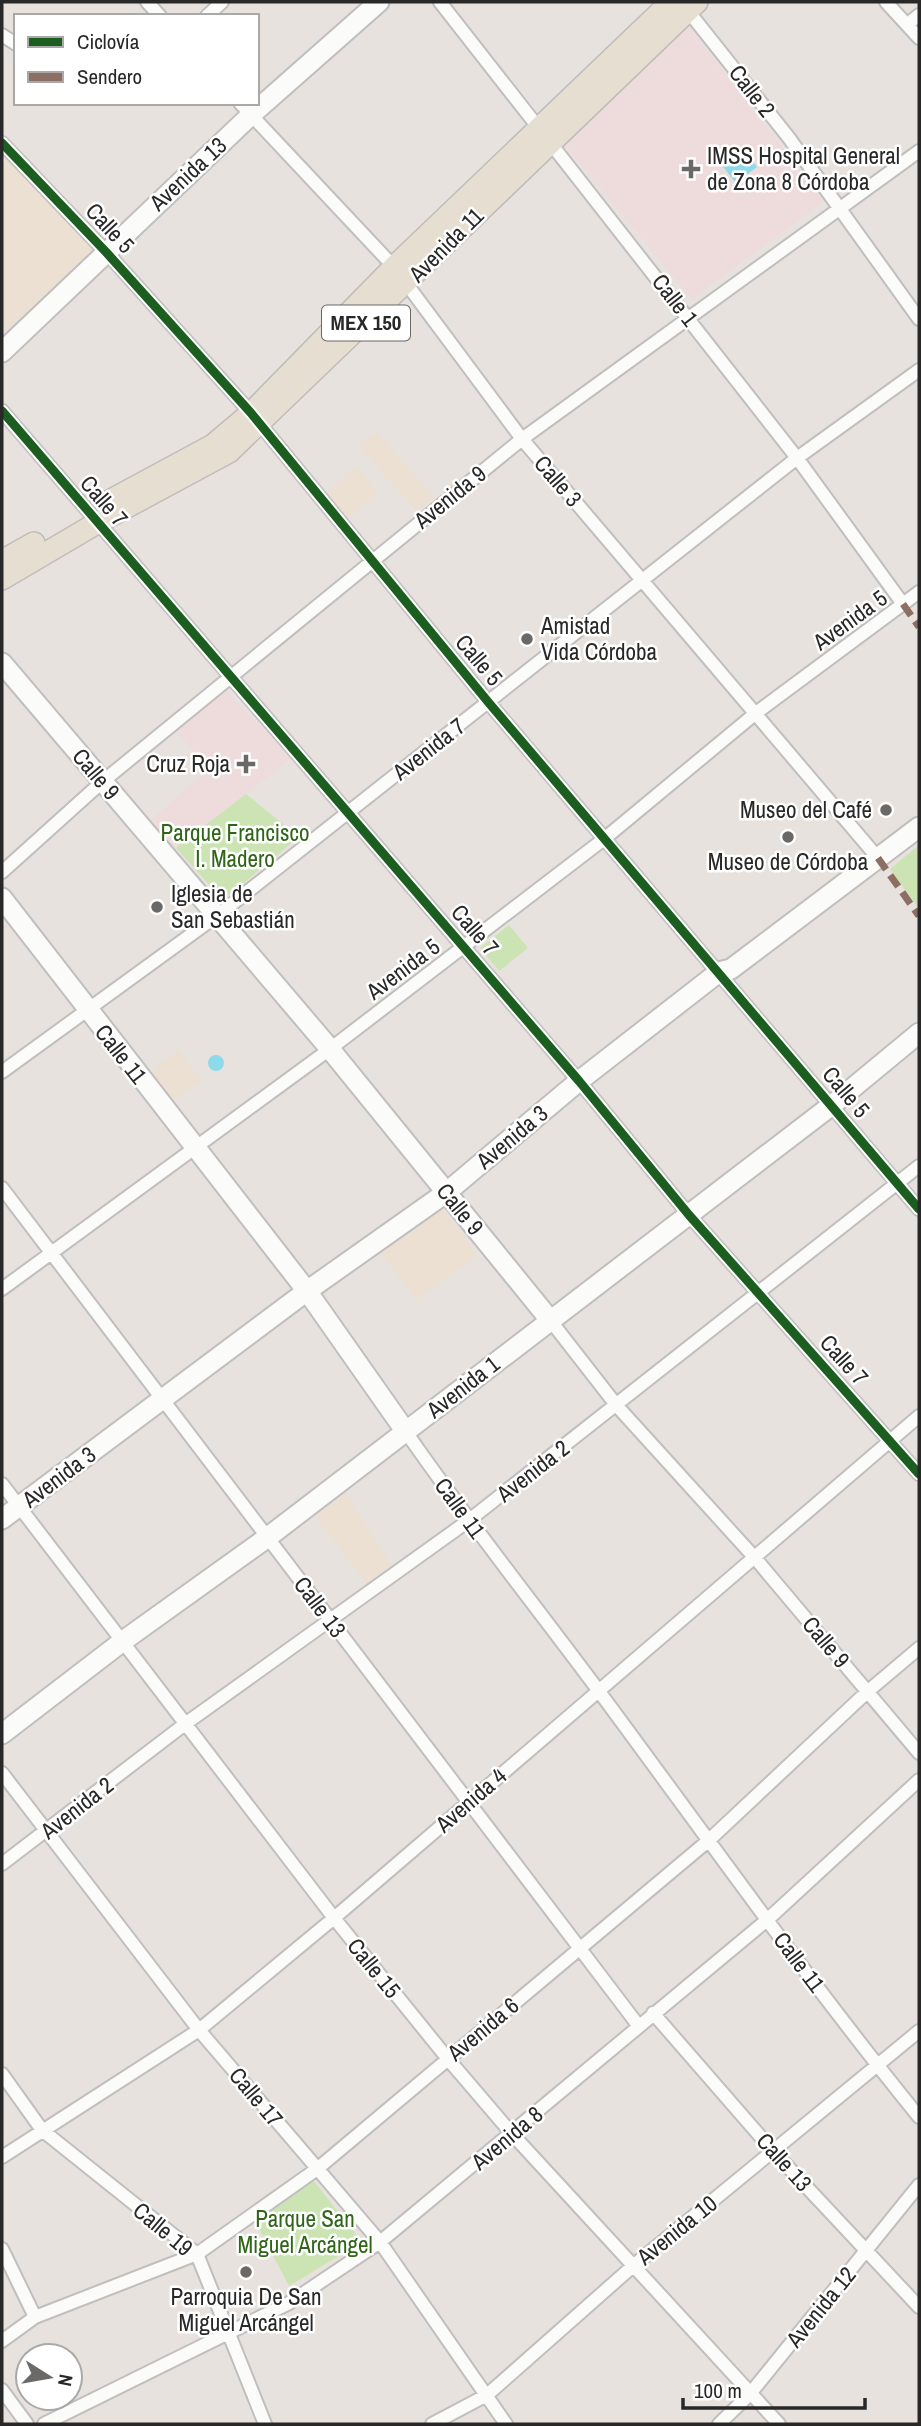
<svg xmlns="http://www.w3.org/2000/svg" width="921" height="2426" font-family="'Archivo Narrow',sans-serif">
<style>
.education{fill:#ebe0d1}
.medical{fill:#eedbdb}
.green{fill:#cce3b4}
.water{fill:#8edaeb}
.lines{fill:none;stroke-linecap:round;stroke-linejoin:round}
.street-casing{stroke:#c0bebf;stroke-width:16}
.secondary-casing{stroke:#c0bebf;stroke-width:23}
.primary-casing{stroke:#bfbdbc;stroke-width:24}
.street{stroke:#fbfbfa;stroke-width:12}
.secondary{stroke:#fbfbfa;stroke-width:19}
.primary{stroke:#e6dfd1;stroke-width:21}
.quiet{stroke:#8d6e63;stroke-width:7;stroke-dasharray:14 7;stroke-linecap:butt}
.cycleway-casing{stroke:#fff;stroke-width:13}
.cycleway{stroke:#1b5e20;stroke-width:9}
.poi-dot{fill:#6b6967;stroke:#fff;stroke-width:2.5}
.labels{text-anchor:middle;stroke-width:5;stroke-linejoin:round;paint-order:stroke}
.shield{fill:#fff;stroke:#686868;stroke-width:2}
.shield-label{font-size:21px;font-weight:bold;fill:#282828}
.street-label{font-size:23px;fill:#282828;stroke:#fff}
.poi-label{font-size:23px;fill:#282828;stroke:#fff;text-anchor:start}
.park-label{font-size:23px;fill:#2e6517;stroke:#fff}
</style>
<rect width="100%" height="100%" fill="#e7e2dd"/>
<path class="education" d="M 2,152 L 97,255 L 2,348 Z
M 377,432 L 434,497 L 417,512 L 359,446 Z
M 357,467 L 378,493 L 347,519 L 326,493 Z
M 178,1050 L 202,1080 L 170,1103 L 147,1074 Z
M 439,1205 L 477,1255 L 417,1300 L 379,1250 Z
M 343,1489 L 392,1566 L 367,1584 L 312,1511 Z"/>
<path class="medical" d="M 688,26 L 824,201 L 692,299 L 562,142 L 613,91 Z
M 223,687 L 291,759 L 176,848 L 151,820 L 210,768 L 173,728 Z"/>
<path class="green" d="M 246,794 L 299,837 L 223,900 L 176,848 Z
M 919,845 L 919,909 L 890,869 Z
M 509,925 L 528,948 L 499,971 L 480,948 Z
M 313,2180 L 362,2242 L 289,2286 L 255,2221 Z"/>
<path class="water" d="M 725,152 L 730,159 L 726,162 L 730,167 L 747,154 L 757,167 L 736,183 L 716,158 Z
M208 1063a8 8 0 1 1 16 0a8 8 0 1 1-16 0Z"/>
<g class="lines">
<g class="street-casing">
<path id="street" d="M 147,2 L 160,16
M 440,2 L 797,458 L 903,604
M 886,2 L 919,38
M 685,7 L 789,138 L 919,319
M 207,16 L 222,2
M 908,24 L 919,15
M 2,35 L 16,44
M 240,103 L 394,267 L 522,439 L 878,858
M 2,143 L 106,252 L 251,413 L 489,703 L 919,1209
M 2,411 L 579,1081 L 689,1215 L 919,1474
M 2,872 L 102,782 L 522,439 L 919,151
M 2,1072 L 218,915 L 797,458 L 919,370
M 2,1188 L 638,2025
M 2,1289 L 330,1049 L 604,839 L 756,713 L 919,592
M 550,1320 L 617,1406 L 755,1558 L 919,1753
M 406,1432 C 467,1520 534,1604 598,1690 C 704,1833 807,1979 919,2117
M 2,1484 L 334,1918 L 448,2059 L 513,2135 L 779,2424
M 2,1773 L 199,2030 L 380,2242 L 506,2424
M 2,1864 L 185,1724 L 468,1521 L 919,1166
M 653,2013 L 773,2151 L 919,2307
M 2,2074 L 42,2130 L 197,2254 L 265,2424
M 2,2157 L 199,2030 L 334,1918 L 919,1416
M 2,2249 L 35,2317
M 2,2341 L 35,2317 L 197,2254 L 317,2169 L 708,1841 L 867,1692 L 919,1648
M 2,2390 L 27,2424
M 44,2424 L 289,2303 L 380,2242 L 767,1920 L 919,1780
M 432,2424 L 487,2395 L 633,2266 L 919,2031
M 719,2424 L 749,2395 L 919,2185"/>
</g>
<g class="secondary-casing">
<path id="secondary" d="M 2,352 L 251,115 L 379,2
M 2,663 L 325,1043 L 550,1320
M 2,898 L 307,1291 L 406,1432
M 2,1519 L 307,1291 L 447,1192 L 579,1081 L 719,972 L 731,969 L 919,827
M 2,1734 L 123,1641 L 268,1537 L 832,1105 L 919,1033"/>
</g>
<g class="primary-casing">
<path id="primary" d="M 111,500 L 213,445 L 251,413 L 394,267 L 671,2
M 2,561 L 34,543
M 2,579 L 97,523 L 229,452 L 697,2"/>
</g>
<use href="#street" class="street"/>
<use href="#secondary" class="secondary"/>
<use href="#primary" class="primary"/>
<path class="quiet" d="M 903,604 L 919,627
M 878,858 L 919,916"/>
<g class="cycleway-casing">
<path id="cycleway" d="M 2,143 L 106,252 L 251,413 L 489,703 L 919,1209
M 2,411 L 579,1081 L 689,1215 L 919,1474"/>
</g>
<use href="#cycleway" class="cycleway"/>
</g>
<g class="poi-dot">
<path d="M687.5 158.5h7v7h7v7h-7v7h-7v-7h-7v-7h7z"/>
<circle cx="527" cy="639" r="7"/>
<path d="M242.5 753.5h7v7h7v7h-7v7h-7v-7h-7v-7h7z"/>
<circle cx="886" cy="810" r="7"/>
<circle cx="788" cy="837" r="7"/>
<circle cx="157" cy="907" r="7"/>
<circle cx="246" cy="2272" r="7"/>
</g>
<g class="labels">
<rect class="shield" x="322" y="305.5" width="88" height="35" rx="5"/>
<g class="shield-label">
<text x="366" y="330">MEX 150</text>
</g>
<g class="street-label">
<text transform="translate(752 91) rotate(52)" y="8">Calle 2</text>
<text transform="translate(188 174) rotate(-43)" y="8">Avenida 13</text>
<text transform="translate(110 228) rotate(47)" y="8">Calle 5</text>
<text transform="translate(446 245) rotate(-45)" y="8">Avenida 11</text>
<text transform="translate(675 300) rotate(52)" y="8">Calle 1</text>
<text transform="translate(558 481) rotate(49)" y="8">Calle 3</text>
<text transform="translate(450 497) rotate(-39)" y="8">Avenida 9</text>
<text transform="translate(104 501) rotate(49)" y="8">Calle 7</text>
<text transform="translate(850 620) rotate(-36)" y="8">Avenida 5</text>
<text transform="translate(479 660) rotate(50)" y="8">Calle 5</text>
<text transform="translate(429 749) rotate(-38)" y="8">Avenida 7</text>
<text transform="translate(96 774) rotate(50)" y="8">Calle 9</text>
<text transform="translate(475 930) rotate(49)" y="8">Calle 7</text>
<text transform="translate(403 969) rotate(-37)" y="8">Avenida 5</text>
<text transform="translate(121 1054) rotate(52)" y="8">Calle 11</text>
<text transform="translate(846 1092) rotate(50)" y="8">Calle 5</text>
<text transform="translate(512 1137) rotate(-40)" y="8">Avenida 3</text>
<text transform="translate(460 1209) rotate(51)" y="8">Calle 9</text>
<text transform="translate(844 1360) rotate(48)" y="8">Calle 7</text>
<text transform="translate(463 1387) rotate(-38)" y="8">Avenida 1</text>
<text transform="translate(533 1471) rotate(-38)" y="8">Avenida 2</text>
<text transform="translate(59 1477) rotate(-37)" y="8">Avenida 3</text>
<text transform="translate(460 1508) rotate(54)" y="8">Calle 11</text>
<text transform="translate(320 1607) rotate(53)" y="8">Calle 13</text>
<text transform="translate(826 1642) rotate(50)" y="8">Calle 9</text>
<text transform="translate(471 1800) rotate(-41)" y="8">Avenida 4</text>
<text transform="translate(77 1808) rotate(-38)" y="8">Avenida 2</text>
<text transform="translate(799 1962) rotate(53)" y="8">Calle 11</text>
<text transform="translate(374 1968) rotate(51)" y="8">Calle 15</text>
<text transform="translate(483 2029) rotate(-40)" y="8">Avenida 6</text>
<text transform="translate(256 2097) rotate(50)" y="8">Calle 17</text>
<text transform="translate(507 2138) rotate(-40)" y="8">Avenida 8</text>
<text transform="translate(784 2162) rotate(48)" y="8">Calle 13</text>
<text transform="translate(163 2229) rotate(40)" y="8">Calle 19</text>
<text transform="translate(677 2230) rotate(-39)" y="8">Avenida 10</text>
<text transform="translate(821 2307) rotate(-51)" y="8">Avenida 12</text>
</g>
<g class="poi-label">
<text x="707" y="164">IMSS Hospital General<tspan x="707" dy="26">de Zona 8 Córdoba</tspan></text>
<text x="541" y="634">Amistad<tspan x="541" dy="26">Vida Córdoba</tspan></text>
<text x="230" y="772" text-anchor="end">Cruz Roja</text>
<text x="872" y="818" text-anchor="end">Museo del Café</text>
<text x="788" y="870" text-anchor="middle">Museo de Córdoba</text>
<text x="171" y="902">Iglesia de<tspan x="171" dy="26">San Sebastián</tspan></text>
<text x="246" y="2305" text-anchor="middle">Parroquia De San<tspan x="246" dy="26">Miguel Arcángel</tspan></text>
</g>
<g class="park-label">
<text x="235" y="841">Parque Francisco<tspan x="235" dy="26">I. Madero</tspan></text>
<text x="305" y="2227">Parque San<tspan x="305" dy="26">Miguel Arcángel</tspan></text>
</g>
</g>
<rect width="921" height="2426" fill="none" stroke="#282828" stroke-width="7"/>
<rect x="14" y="14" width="245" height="91" fill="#ffffff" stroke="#a9a9a9" stroke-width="2"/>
<rect x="28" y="37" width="35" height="10" fill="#1b5e20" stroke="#a9a9a9" stroke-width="2"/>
<text x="77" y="49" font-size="21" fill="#282828">Ciclovía</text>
<rect x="28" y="72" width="35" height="10" fill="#8d6e63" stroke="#a9a9a9" stroke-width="2"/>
<text x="77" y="84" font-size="21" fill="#282828">Sendero</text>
<g transform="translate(49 2377) rotate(101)"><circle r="33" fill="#ffffff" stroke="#a9a9a9" stroke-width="2"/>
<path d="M0-5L12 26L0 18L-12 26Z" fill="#6b6967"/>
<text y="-10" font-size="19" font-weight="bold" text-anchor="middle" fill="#282828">N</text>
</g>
<path d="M683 2398v10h182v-10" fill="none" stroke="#282828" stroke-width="3.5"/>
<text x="694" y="2398" font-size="21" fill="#282828" stroke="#ffffff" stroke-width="5" paint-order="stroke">100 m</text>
</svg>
